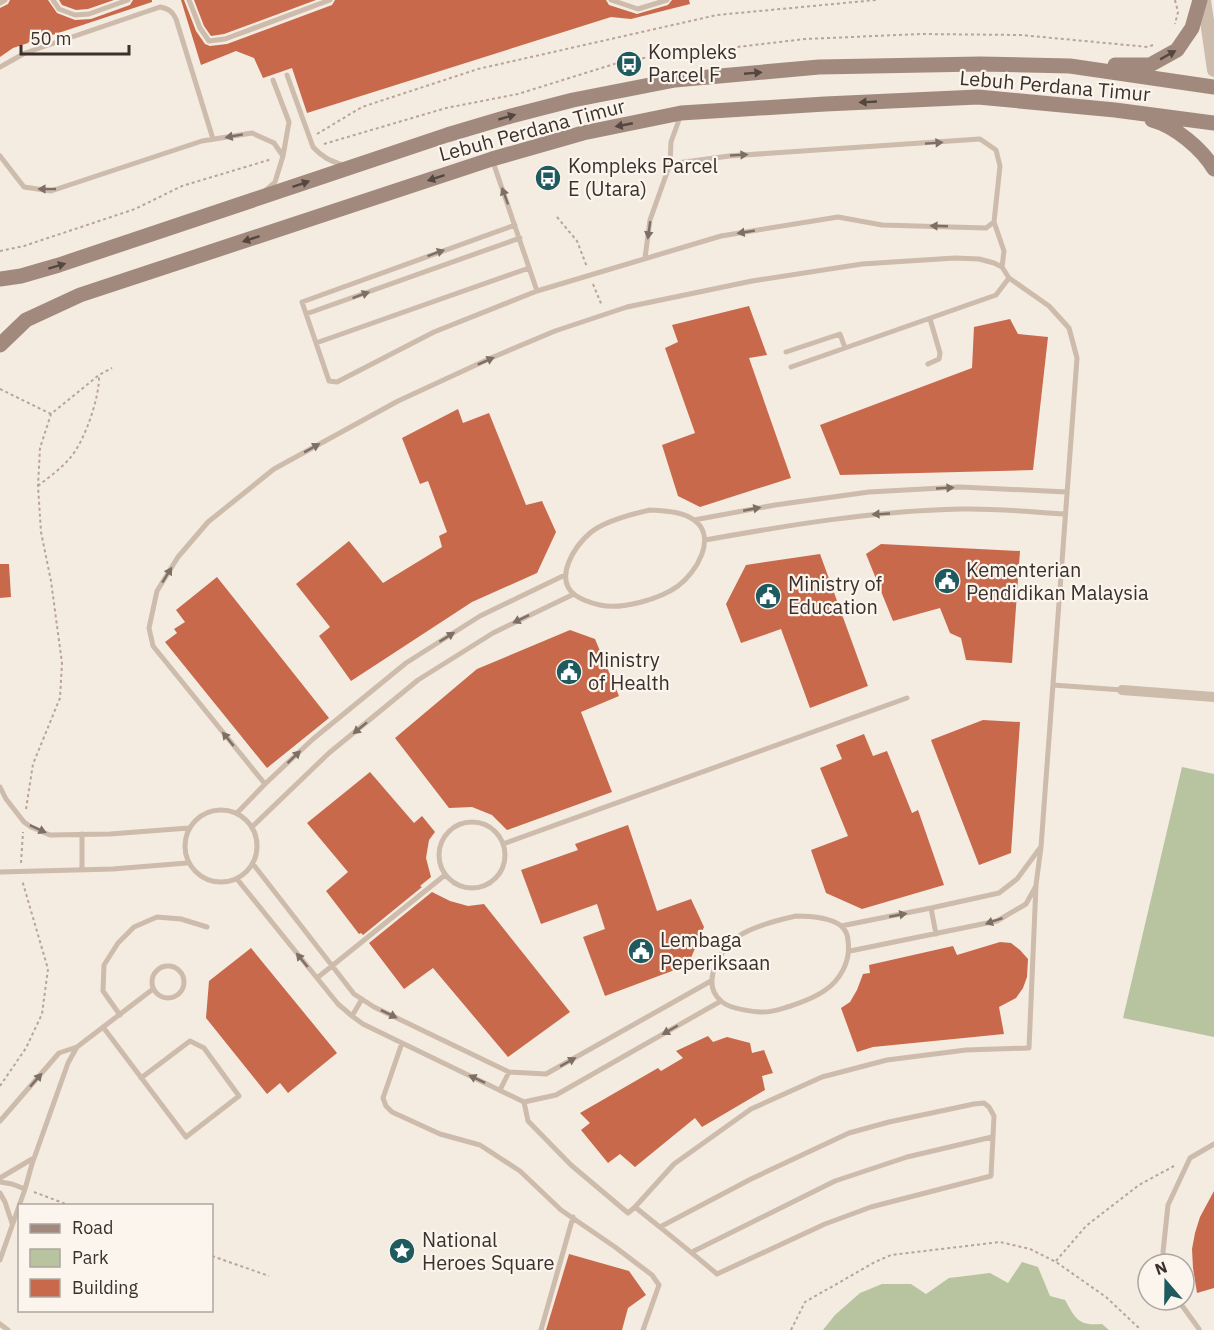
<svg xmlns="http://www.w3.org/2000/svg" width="1214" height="1330" font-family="'IBM Plex Sans',sans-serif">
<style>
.green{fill:#b8c4a0}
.building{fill:#c8694b}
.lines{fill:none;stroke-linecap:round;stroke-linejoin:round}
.path{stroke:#b9a596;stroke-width:2;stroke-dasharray:3 3;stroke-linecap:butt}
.service{stroke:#cdbbac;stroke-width:5}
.minor{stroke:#cdbbac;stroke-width:10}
.tertiary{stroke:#cdbbac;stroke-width:14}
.secondary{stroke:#a18a7d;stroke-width:15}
.oneway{fill:#544640}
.oneway2{fill:#7d6f65}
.labels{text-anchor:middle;stroke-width:4.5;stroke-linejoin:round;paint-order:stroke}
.poi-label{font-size:20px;fill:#3b302b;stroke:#fbf5ee;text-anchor:start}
.street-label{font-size:20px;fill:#3b302b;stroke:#fbf5ee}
</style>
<rect width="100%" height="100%" fill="#f4ebe1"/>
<path class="green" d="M 1182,767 L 1214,774 L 1214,1037 L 1123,1018 Z
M 1022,1262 L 1038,1267 L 1050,1296 L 1065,1300 C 1076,1319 1078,1326 1102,1324 L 1109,1330 L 823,1330 L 835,1315 L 860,1293 L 882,1284 L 911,1284 L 926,1294 L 949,1278 L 990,1273 L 1008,1283 Z"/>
<path class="building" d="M 10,0 L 48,0 L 57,13 L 75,20 L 91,19 L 130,5 L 133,0 L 152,0 L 152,2 L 13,48 L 0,57 L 0,8 L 8,4 Z
M 59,0 L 114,0 L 88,9 L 76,10 L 62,5 Z
M 181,0 L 184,0 L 196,31 L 205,44 L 210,46 L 227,44 L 332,5 L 335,0 L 606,0 L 609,5 L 637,14 L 668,5 L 672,0 L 689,0 L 690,4 L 631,19 L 611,17 L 307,113 L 292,68 L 263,78 L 254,58 L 236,51 L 201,65 Z
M 194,0 L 316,0 L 224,34 L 211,36 L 204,26 Z
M 749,306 L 767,355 L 749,358 L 791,478 L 700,507 L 678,496 L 662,445 L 695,433 L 665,348 L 678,342 L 672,325 Z
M 1010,319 L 1018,334 L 1048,337 L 1033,470 L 840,475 L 820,425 L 972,368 L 974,327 Z
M 458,409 L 463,423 L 489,413 L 526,505 L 542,501 L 556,532 L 537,573 L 472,602 L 351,681 L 319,636 L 330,627 L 296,584 L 349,541 L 383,583 L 442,547 L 439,536 L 447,532 L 428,481 L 420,484 L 402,438 Z
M 881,544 L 1020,551 L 1012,663 L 966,660 L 961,638 L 950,633 L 940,608 L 893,621 L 866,554 Z
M 820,554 L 868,686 L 810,708 L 781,629 L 741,643 L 726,604 L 746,565 Z
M 0,564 L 9,564 L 11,597 L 0,598 Z
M 217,577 L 329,718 L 267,768 L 165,642 L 177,633 L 174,629 L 185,622 L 176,610 Z
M 570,630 L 595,639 L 619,696 L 581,712 L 612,792 L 507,830 L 492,815 L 472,807 L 449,808 L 395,738 L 477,669 Z
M 983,720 L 1020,722 L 1011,853 L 979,865 L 931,740 Z
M 864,734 L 873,756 L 887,751 L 912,813 L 918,810 L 944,885 L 862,909 L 826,893 L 811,850 L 848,836 L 820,768 L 842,759 L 836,745 Z
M 370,772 L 414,823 L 422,816 L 435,832 L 429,840 L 426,858 L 431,877 L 420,886 L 422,887 L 363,935 L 361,933 L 359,934 L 326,891 L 348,872 L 307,823 Z
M 628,825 L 657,911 L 691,899 L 704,927 L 688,965 L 605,996 L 583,937 L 605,929 L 597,904 L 541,924 L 521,870 L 578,850 L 575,844 Z
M 432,892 L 450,901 L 468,906 L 484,904 L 570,1012 L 508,1057 L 433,968 L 404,989 L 369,943 Z
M 1000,942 L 1011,943 L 1020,950 L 1028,959 L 1027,977 L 1023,988 L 1016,998 L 999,1007 L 1004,1034 L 873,1047 L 857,1052 L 841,1008 L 850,1002 L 857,990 L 863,974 L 870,973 L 869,965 L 953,946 L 957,955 Z
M 251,948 L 337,1053 L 288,1093 L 280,1083 L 267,1094 L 206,1018 L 209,981 Z
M 708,1036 L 713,1042 L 727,1037 L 750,1043 L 752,1053 L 764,1050 L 773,1073 L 762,1076 L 765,1090 L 702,1127 L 695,1118 L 635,1167 L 620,1154 L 608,1163 L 581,1130 L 590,1123 L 580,1113 L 658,1068 L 661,1071 L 683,1058 L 676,1051 Z
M 1214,1191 L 1214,1288 L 1197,1293 L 1193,1268 L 1192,1249 L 1195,1233 L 1200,1217 Z
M 569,1254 L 629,1271 L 646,1295 L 628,1308 L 622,1330 L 546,1330 Z"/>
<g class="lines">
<path class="path" d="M 1175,0 L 1178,12 L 1175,24
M 317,134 L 362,107 L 478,69 L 717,15 L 876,0
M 324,144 L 446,108 L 518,94 L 627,60 L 805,39 L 921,34 L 1021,35 L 1148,47 L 1153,45
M 557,217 L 577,241 L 587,267
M 0,251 L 24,246 L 135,209 L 182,186 L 272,159
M 593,284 L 602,306
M 0,389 L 51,414
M 38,486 C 49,477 62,468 70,458 C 85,441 100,396 99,375
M 26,809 L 33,764 L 60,698 L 62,663 L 51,581 L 41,532 L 38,486 L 40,448 L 51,414 L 99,375 L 112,368
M 21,863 L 23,832
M 0,1086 L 26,1048 L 42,1014 L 48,969 L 22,880
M 34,1192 L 71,1206
M 212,1256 L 269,1276
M 1056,1261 L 1086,1226 L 1139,1185 L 1174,1166
M 791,1330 L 805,1302 L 875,1262 L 891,1255 L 1000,1242 L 1030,1249 L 1056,1262 L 1106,1297 L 1141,1330"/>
<path class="service" d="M 53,0 L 59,9 L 75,15 L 89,14 L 128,0
M 189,0 L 200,28 L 209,41 L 225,39 L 330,0
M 611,0 L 638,9 L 667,0
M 0,3 L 5,0
M 0,67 L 25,53 L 160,7 C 169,9 172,11 176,19 L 213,139
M 287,75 L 313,147 C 322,157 330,161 343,165
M 0,156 L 24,187 L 51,191 L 202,141 L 252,133 L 274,143 L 283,156
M 492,159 L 537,291
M 266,190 L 275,182 L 283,156 L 289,122 L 273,80
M 994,222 L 1004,251 L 1002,267
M 515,225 L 302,302 L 329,381 L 337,382 L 434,332 L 537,291 L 721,236 L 838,217 L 882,225 L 986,228 L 994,222 L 1000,166 L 996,150 L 980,139 L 729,156 L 670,164 L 671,142 L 680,117
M 645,258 L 650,220 L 670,164
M 306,314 L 520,238
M 316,343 L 529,268
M 786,352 L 840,334 L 845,348
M 928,364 L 939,359 L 940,353 L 930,319
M 791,367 L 996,295 L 1009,278
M 650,510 C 663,511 682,511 694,520 C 718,537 696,573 678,586 C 660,599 622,610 600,605 C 591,603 582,600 575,595 C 553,578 575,546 590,533 C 604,521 632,514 650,510 Z
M 694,520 L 775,505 L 869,492 L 960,487 L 1067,492
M 705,540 C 789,525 874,511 960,509 C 995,508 1030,512 1065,514
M 1053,685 L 1122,690
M 265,784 L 153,646 L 149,628 L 157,591 L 178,557 L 208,522 L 274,469 L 398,401 L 491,358 L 555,331 L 627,307 L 752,281 L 862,264 L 955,258 L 979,259 L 994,263 L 1002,267 L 1009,278 L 1049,306 L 1069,328 L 1077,358 L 1041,847 L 1036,885 L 1029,1048 L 966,1050 L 887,1060 L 822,1077 L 751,1109 L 674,1164 L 635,1207 L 628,1213 L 571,1165 L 528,1121 L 524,1102
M 0,787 L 6,799 L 24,822 L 31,827 L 50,835 L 110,834 L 189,828
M185 846a36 36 0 1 1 72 0a36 36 0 1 1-72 0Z
M 237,813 L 265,784 L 313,739 L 406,663 L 480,616 L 565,575
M439 855a33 33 0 1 1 66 0a33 33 0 1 1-66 0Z
M 252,827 L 329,753 L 418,680 L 493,633 L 574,594
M 82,834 L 82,869
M 503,844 L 907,698
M 253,864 L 354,994 L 374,1007 L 509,1072 L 546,1074 L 711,981
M 0,872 L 113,869 L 187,863
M 237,879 L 317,978 L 338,1004 L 352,1016 L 363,1024 L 402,1043 L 524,1102 L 556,1095 L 721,1001
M 931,908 L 936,934
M 796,916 C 810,916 828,917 840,925 C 845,929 848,935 848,941 C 851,960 841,980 824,991 C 814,998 802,1002 791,1006 C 780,1009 771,1013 760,1012 C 748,1011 730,1009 721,1001 C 700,983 720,951 736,938 C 750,927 778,920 796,916 Z
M 841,926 L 931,908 L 999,893 L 1017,879 L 1040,848
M 850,951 L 997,921 L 1026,904 L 1036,886
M152 982a16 16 0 1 1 32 0a16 16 0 1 1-32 0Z
M 317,978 L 445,875
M 120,1015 L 103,991 L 104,965 L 118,943 L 134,927 L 157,917 L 181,919 L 207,927
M 352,1016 L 362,999
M 103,1027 L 186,1137 L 239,1096 L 204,1048 L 190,1041 L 141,1078
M 402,1043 L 383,1098 L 386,1106 L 392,1112 L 440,1134 L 480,1145 L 520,1171 L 561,1210 L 615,1247 L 652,1275 L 659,1285 L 643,1330
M 500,1090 L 509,1072
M 0,1121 L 59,1053 L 77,1047 L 153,989
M 0,1178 L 32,1159
M 0,1182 L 12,1184 L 25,1189
M 0,1193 L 5,1202 L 12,1223
M 635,1207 C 662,1229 690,1251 717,1274 L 825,1224 L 871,1207 L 991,1176 L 994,1116 L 989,1107 L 984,1103 L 974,1104 L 889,1122 L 849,1133 L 751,1179 L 660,1227
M 692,1252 L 835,1181 L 907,1157 L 992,1137
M 0,1260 L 25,1189 L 32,1164 L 68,1063 L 77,1047
M 1165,1264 L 1163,1252 L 1168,1205 L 1190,1158 L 1214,1144
M 1178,1300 L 1199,1329
M 0,1324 L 8,1330
M 541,1330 L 573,1217"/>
<path class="minor" d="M 1122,690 L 1214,697"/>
<path class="tertiary" d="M 1204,0 L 1214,70"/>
<path class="secondary" d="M 1115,65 L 1150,65 L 1177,50 L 1192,28 L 1200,0
M 1152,120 C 1175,126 1202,149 1214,169
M 0,279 L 21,276 L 59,265 L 447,135 L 511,116 L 573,100 L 675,80 L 819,67 L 980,64 L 1070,66 L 1214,87
M 0,345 L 26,320 L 80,295 L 492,159 L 583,133 L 681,113 L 825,104 L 978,97 L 1115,110 L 1214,123"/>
</g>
<defs><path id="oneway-solid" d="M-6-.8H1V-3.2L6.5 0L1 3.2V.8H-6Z" transform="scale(1.5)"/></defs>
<g class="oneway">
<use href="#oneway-solid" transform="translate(1168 55) rotate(-29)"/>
<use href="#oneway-solid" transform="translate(753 73) rotate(-5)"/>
<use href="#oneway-solid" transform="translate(868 102) rotate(177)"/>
<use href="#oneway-solid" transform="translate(507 117) rotate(-16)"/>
<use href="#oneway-solid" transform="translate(624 125) rotate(169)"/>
<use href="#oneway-solid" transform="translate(436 178) rotate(162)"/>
<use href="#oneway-solid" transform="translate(301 184) rotate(-19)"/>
<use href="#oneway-solid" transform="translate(251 239) rotate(162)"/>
<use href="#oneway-solid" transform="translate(57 266) rotate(-17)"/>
</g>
<g class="oneway2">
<use href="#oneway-solid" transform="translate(234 136) rotate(170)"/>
<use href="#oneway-solid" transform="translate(934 143) rotate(-4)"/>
<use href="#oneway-solid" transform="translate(739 155) rotate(-3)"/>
<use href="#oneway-solid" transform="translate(47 189) rotate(-180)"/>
<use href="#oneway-solid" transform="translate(505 196) rotate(-110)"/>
<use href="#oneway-solid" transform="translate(939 226) rotate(-178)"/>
<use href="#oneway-solid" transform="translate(649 230) rotate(98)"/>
<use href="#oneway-solid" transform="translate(746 232) rotate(171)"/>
<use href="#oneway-solid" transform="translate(436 253) rotate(-20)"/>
<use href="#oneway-solid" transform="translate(361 295) rotate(-20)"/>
<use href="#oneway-solid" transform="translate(486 361) rotate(-24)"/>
<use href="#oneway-solid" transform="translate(312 448) rotate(-29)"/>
<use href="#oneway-solid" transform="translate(945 488) rotate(-3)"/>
<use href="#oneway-solid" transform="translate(752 509) rotate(-11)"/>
<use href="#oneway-solid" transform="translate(881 514) rotate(177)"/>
<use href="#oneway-solid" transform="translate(167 575) rotate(-58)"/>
<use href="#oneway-solid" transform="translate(521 619) rotate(154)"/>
<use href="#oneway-solid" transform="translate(447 637) rotate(-32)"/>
<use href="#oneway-solid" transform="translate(360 728) rotate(141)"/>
<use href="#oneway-solid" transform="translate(228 739) rotate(-129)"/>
<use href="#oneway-solid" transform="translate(294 757) rotate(-43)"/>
<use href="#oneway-solid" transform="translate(38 829) rotate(25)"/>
<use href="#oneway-solid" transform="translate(898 915) rotate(-11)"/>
<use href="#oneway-solid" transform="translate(994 921) rotate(161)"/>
<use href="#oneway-solid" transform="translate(302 960) rotate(-129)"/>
<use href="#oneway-solid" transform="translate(389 1014) rotate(26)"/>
<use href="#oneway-solid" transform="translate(670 1030) rotate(150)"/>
<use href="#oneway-solid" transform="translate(568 1062) rotate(-29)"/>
<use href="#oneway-solid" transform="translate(477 1079) rotate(-155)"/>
<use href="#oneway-solid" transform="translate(36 1080) rotate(-49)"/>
</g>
<defs>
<g id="bus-disc" transform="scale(1.35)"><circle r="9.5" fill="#1f5a5e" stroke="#fbf5ee"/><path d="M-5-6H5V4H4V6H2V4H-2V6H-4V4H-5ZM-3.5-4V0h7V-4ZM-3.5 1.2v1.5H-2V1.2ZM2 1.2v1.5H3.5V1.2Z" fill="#fff"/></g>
<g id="civic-disc" transform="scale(1.35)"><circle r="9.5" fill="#1f5a5e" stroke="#fbf5ee"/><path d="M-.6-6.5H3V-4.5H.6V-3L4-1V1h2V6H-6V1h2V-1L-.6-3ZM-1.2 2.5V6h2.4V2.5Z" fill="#fff"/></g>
<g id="sight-disc" transform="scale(1.35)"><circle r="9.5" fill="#1f5a5e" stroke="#fbf5ee"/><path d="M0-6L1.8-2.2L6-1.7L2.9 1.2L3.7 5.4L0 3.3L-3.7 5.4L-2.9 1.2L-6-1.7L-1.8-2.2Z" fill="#fff"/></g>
</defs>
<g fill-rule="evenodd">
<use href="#bus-disc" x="629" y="64"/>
<use href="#bus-disc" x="548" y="178"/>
<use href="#civic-disc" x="947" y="581"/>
<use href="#civic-disc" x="768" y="596"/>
<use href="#civic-disc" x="569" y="672"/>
<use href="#civic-disc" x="641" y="951"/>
<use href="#sight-disc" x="402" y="1251"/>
</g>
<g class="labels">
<g class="poi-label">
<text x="648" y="59">Kompleks<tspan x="648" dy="23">Parcel F</tspan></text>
<text x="568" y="173">Kompleks Parcel<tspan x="568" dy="23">E (Utara)</tspan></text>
<text x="966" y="577">Kementerian<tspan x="966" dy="23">Pendidikan Malaysia</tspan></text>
<text x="788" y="591">Ministry of<tspan x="788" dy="23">Education</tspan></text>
<text x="588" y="667">Ministry<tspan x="588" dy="23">of Health</tspan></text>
<text x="660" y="947">Lembaga<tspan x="660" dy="23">Peperiksaan</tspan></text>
<text x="422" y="1247">National<tspan x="422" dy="23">Heroes Square</tspan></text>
</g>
<g class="street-label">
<text transform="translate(1055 86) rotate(5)" y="7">Lebuh Perdana Timur</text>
<text transform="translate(532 130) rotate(-15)" y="7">Lebuh Perdana Timur</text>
</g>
</g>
<rect x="18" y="1204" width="195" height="108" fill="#fbf5ee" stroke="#aea6a0" stroke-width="1.5"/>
<rect x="30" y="1224" width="30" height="9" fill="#a18a7d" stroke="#aea6a0" stroke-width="1.5"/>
<text x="72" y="1234" font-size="18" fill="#3b302b">Road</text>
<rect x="30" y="1249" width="30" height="18" fill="#b8c4a0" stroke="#aea6a0" stroke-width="1.5"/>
<text x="72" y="1264" font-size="18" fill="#3b302b">Park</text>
<rect x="30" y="1279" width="30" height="18" fill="#c8694b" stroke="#aea6a0" stroke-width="1.5"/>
<text x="72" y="1294" font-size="18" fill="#3b302b">Building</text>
<g transform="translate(1166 1282) rotate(340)"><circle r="28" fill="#fbf5ee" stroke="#aea6a0" stroke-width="1.5"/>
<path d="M0-4.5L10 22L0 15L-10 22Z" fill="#1f5a5e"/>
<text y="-9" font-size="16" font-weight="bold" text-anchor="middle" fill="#3b302b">N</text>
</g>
<path d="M21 45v9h108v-9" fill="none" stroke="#3b302b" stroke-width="3"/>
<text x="30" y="45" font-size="18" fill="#3b302b" stroke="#fbf5ee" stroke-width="4.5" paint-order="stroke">50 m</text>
</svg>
